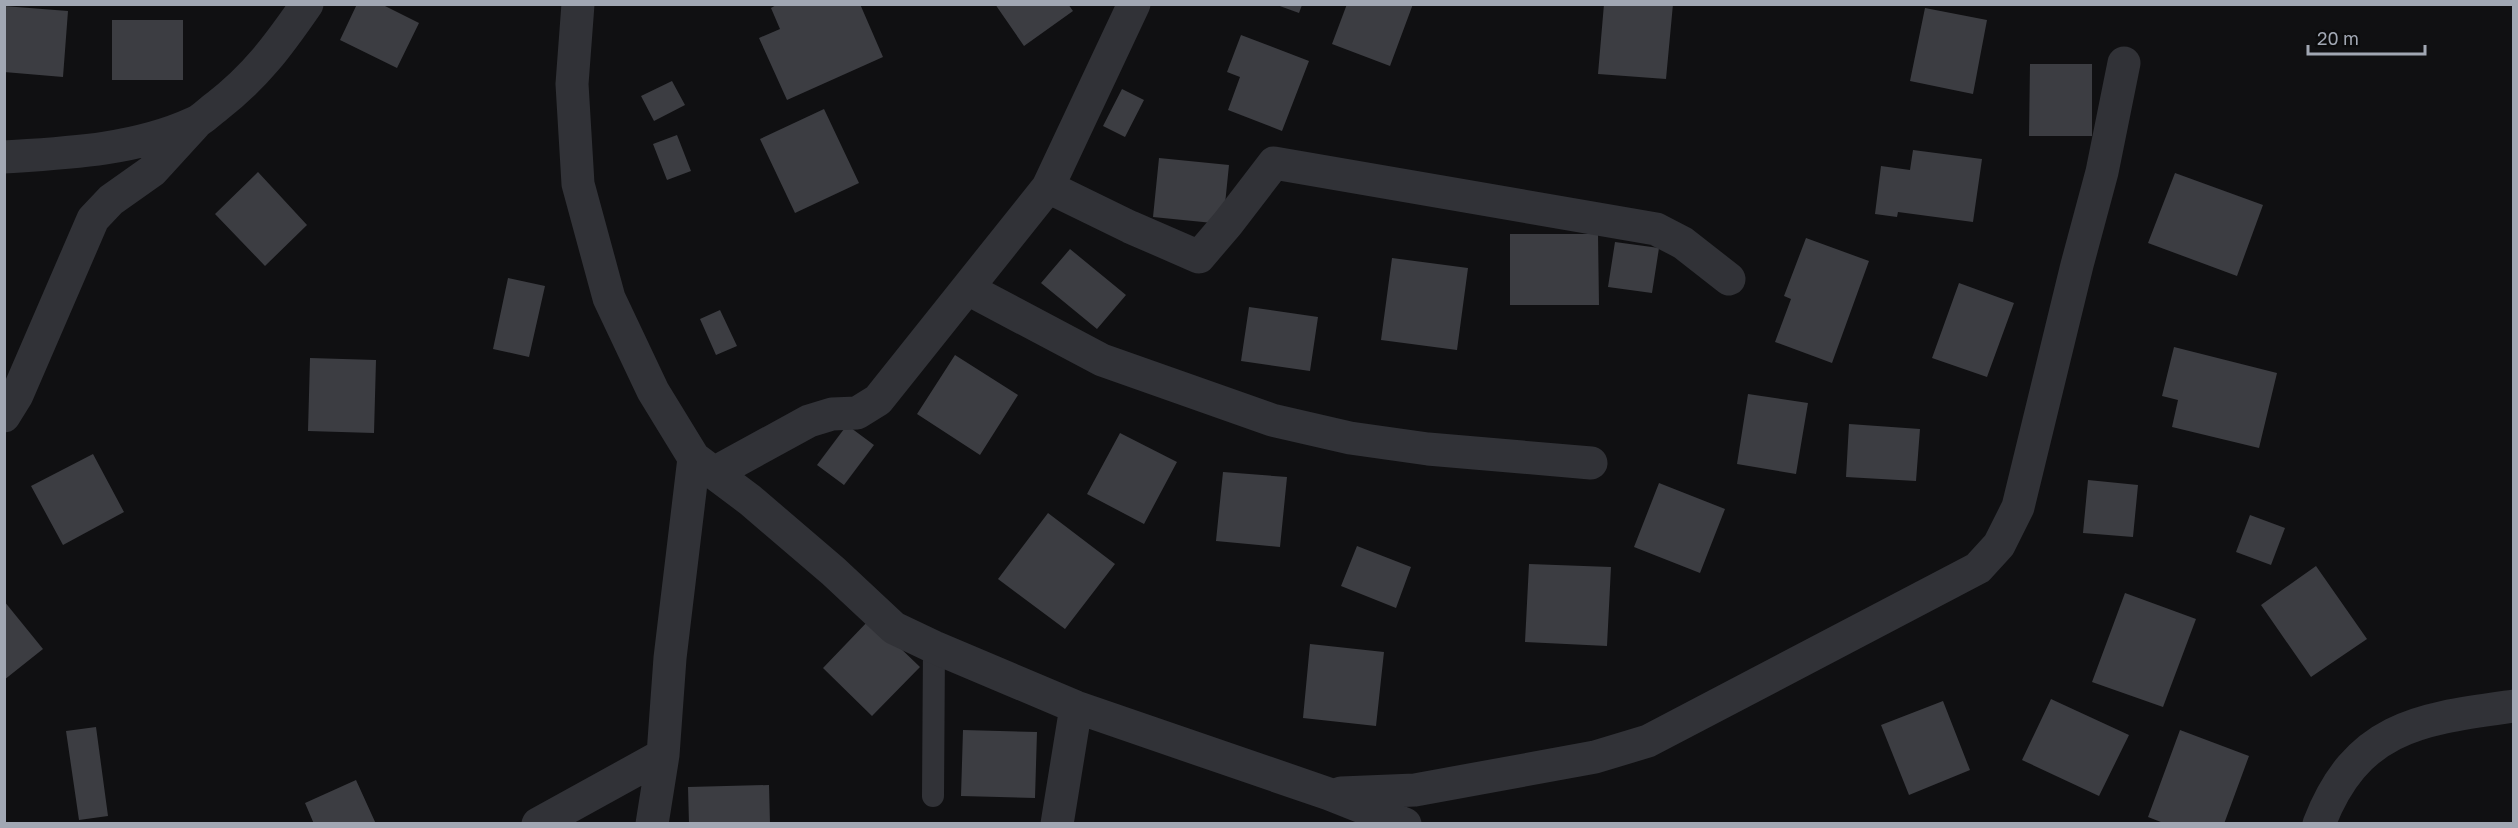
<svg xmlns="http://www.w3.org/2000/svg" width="2518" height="828" font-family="'Golos Text',sans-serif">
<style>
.building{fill:#3c3d42}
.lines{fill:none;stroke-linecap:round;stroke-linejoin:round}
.service{stroke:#313237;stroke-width:22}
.minor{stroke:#313237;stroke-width:33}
</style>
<rect width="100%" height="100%" fill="#101012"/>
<path class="building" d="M 357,4 L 381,4 L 419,23 L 397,68 L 340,40 Z
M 778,4 L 860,4 L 883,57 L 787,100 L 759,38 L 780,29 L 771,8 Z
M 995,4 L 1068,4 L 1073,11 L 1024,46 Z
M 1347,4 L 1413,4 L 1390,66 L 1332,44 Z
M 1604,4 L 1673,4 L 1666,79 L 1598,74 Z
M 1277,5 L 1302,5 L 1299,13 Z
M 4,6 L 68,11 L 63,77 L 4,72 Z
M 1925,8 L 1987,20 L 1973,94 L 1910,81 Z
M 112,20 L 183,20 L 183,80 L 112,80 Z
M 1241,35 L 1309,61 L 1282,131 L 1228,110 L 1240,77 L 1227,72 Z
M 2030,64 L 2092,64 L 2092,136 L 2029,136 Z
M 672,81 L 685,105 L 654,121 L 641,96 Z
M 1122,89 L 1144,100 L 1125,137 L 1103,126 Z
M 824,109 L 859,183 L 795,213 L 760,139 Z
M 677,135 L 691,171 L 667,180 L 653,144 Z
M 1913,150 L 1982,159 L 1973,222 L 1898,212 L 1897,217 L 1875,214 L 1881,166 L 1910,170 Z
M 1159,158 L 1229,165 L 1223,224 L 1153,217 Z
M 258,172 L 307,225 L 265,266 L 215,214 Z
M 2175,173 L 2263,205 L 2237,276 L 2148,243 Z
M 1510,234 L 1598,234 L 1599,305 L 1510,305 Z
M 1806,238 L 1869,261 L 1832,363 L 1775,342 L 1791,299 L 1784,296 Z
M 1615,242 L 1659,248 L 1652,293 L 1608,287 Z
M 1070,249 L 1126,295 L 1097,329 L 1041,283 Z
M 1392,258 L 1468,268 L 1457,350 L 1381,340 Z
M 508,278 L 545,286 L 529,357 L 493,349 Z
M 1959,283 L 2014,303 L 1987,377 L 1932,358 Z
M 1249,307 L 1318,317 L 1310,371 L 1241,361 Z
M 720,310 L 737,346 L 716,355 L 700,319 Z
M 2174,347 L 2277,373 L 2259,448 L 2172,427 L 2178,400 L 2162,396 Z
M 955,355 L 1018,395 L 980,455 L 917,414 Z
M 310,358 L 376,360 L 374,433 L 308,431 Z
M 1748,394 L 1808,403 L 1796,474 L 1737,464 Z
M 1849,424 L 1920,429 L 1916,481 L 1846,477 Z
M 847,425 L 874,445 L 844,485 L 817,465 Z
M 1120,433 L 1177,462 L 1144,524 L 1087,494 Z
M 93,454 L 124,512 L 63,545 L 31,486 Z
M 1223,472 L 1287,477 L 1280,547 L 1216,541 Z
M 2088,480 L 2138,485 L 2133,537 L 2083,533 Z
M 1659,483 L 1725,509 L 1700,573 L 1634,547 Z
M 1048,513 L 1115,564 L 1065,629 L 998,579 Z
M 2250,515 L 2285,528 L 2271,565 L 2236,552 Z
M 1357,546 L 1411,567 L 1396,608 L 1341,586 Z
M 1529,564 L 1611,567 L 1607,646 L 1525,642 Z
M 2316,566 L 2367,639 L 2311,677 L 2261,605 Z
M 2125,593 L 2196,619 L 2163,707 L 2092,682 Z
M 4,601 L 43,649 L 4,680 Z
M 870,619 L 920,667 L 872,716 L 823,668 Z
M 1310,644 L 1384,652 L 1376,726 L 1303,718 Z
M 2051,699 L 2129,735 L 2099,796 L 2022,760 Z
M 1943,701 L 1970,770 L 1909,795 L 1881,725 Z
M 96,727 L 108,816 L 79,820 L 66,731 Z
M 963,730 L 1037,732 L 1035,798 L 961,796 Z
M 2180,730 L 2249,756 L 2224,824 L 2166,824 L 2148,817 Z
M 356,780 L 376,824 L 314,824 L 305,803 Z
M 769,785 L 770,824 L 689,824 L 688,787 Z"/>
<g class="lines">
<path class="service" d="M 933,796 L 934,647"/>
<path class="minor" d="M 578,4 L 572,84 L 578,184 L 609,298 L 653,391 L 694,458 L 750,500 L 833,571 L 894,628 L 934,647 L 1076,707 L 1329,794 L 1405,824
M 4,157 C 68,153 135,150 194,123 C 202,120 209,112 216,107 C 256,76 278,46 307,4
M 1048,187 L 1130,227 L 1199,257 L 1228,223 L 1274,163 L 1656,229 L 1683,243 L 1729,279
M 968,289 L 1102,360 L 1272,420 L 1350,438 L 1428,449 L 1591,463
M 4,416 L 17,395 L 93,219 L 111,200 L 152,171 L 195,124
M 714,473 L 809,421 L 832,414 L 857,413 L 878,400 L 1048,187 L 1134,4
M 1341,793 L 1415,790 L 1595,757 L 1648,741 L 1978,568 L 1999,545 L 2018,507 L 2077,265 L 2102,172 L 2124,63
M 538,824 L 663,755
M 652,824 L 663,755 L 670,658 L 694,458
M 1057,824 L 1076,707
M 2319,824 C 2357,725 2421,719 2514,706"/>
</g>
<rect width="2518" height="828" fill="none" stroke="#a1a7b3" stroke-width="12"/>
<path d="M2308 45v9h117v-9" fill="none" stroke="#a1a7b3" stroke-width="3"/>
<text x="2317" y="45" font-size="18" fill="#a1a7b3" stroke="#0b0b0c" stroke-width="4.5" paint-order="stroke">20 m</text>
</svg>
